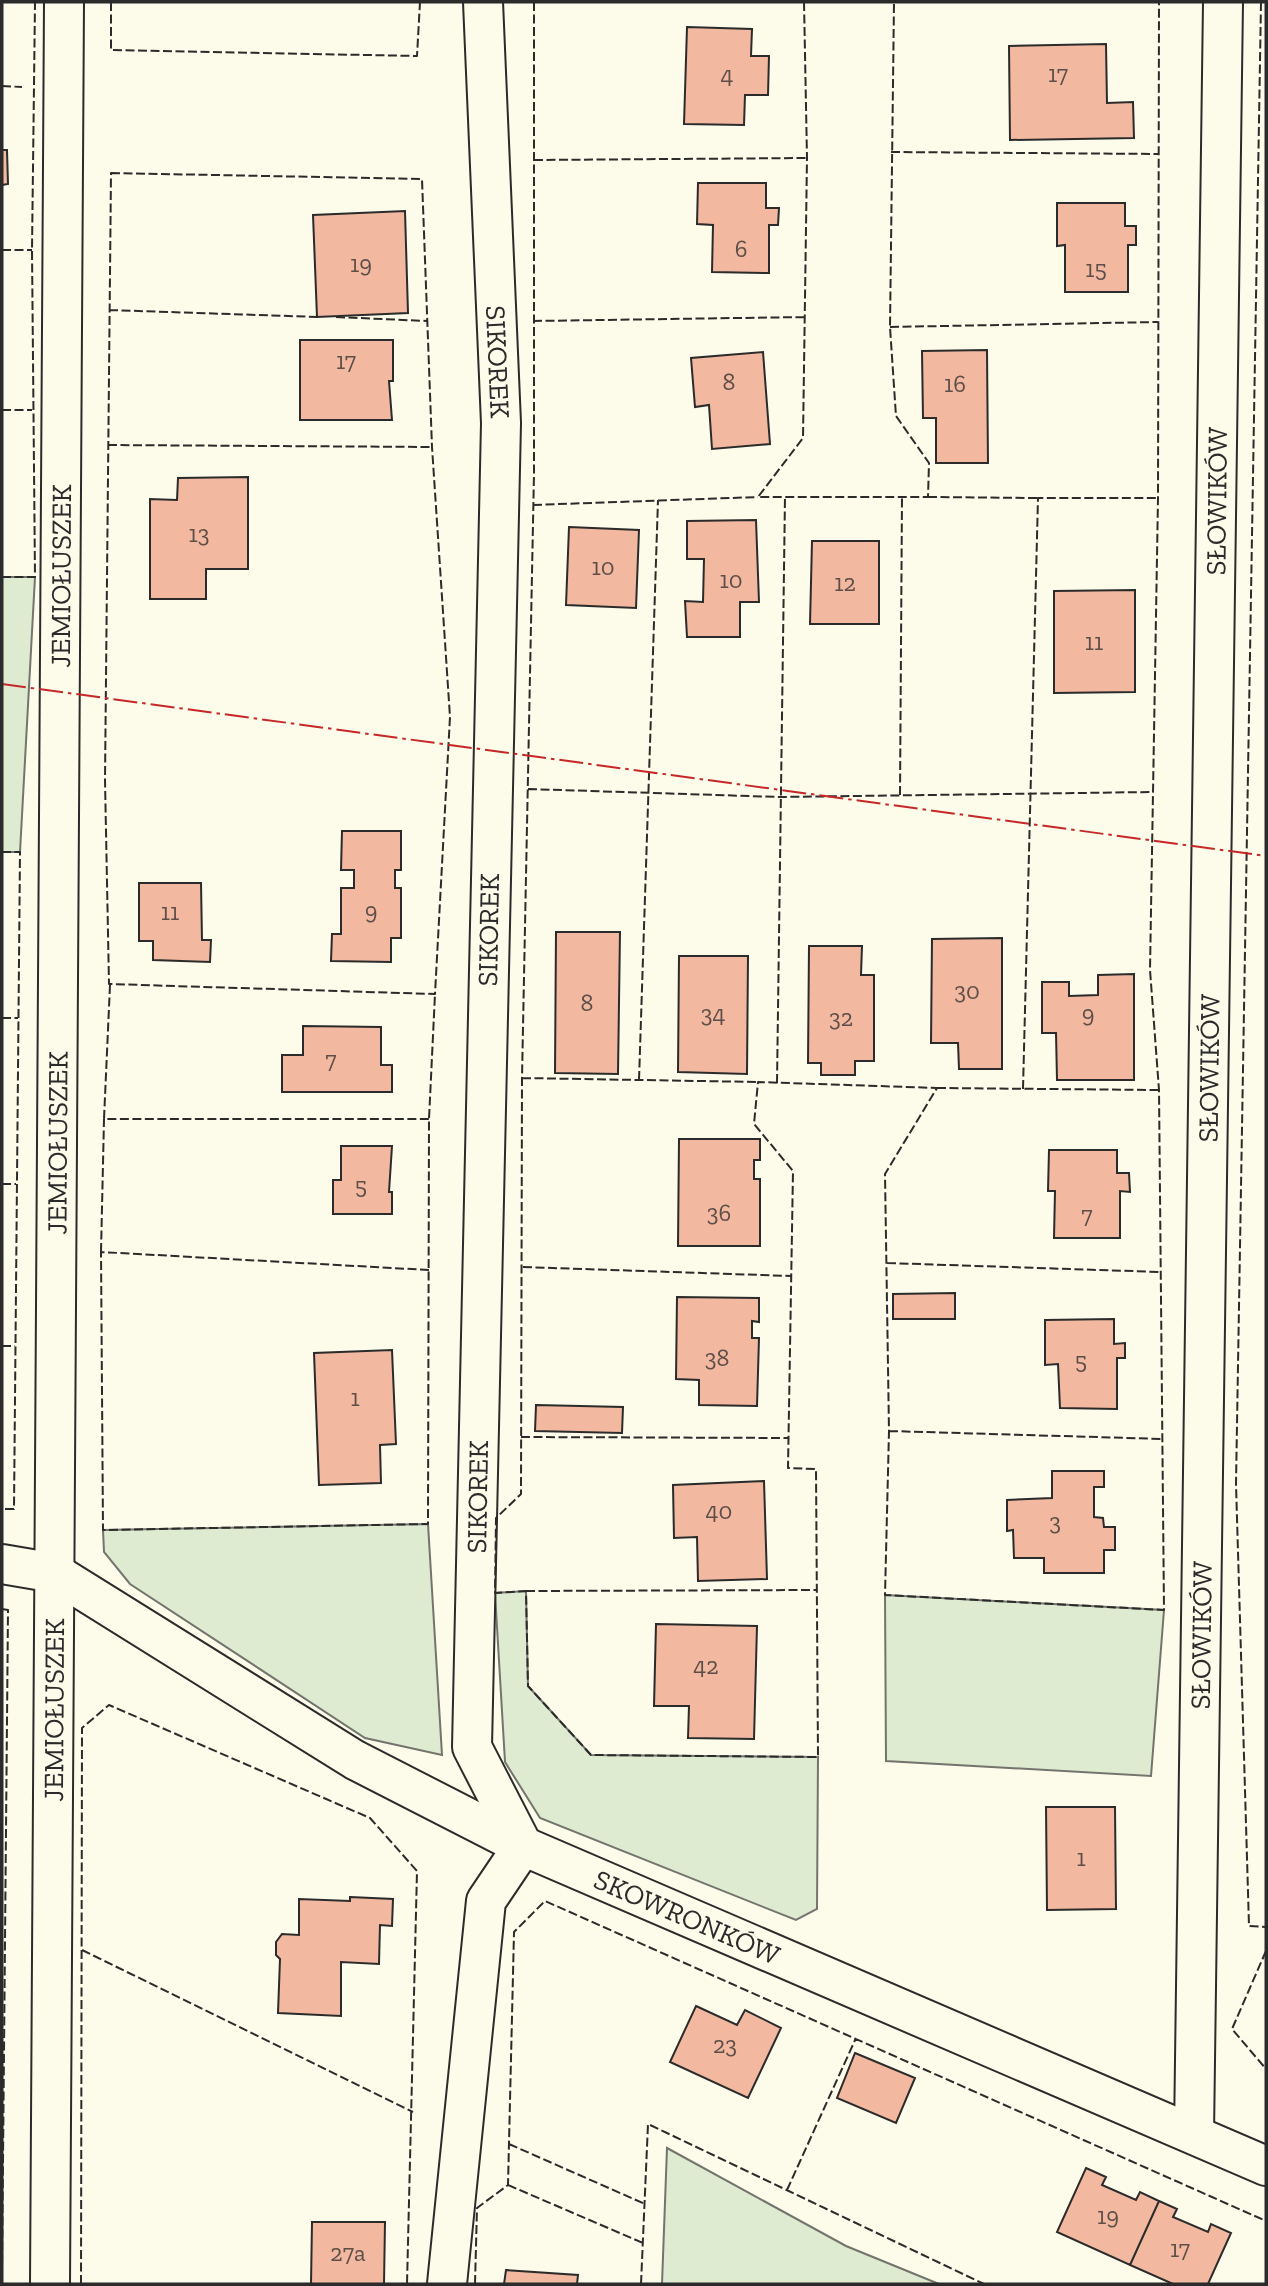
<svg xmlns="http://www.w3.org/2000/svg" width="1268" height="2286" font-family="'Zilla Slab',serif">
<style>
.green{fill:#deebd1;stroke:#74746e;stroke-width:2}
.building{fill:#f2b8a0;stroke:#2b2b2b;stroke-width:2}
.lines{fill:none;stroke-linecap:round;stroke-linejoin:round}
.minor-casing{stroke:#2b2b2b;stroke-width:42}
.minor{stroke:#fdfbea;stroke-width:38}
.fence{stroke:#2b2b2b;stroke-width:2;stroke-dasharray:9 3.5;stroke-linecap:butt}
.power{stroke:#c62828;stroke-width:2;stroke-dasharray:24 5 3.5 5;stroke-linecap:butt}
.labels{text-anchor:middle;stroke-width:5;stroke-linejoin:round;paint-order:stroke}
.number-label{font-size:24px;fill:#5d4e48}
.street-label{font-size:28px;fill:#2b2b2b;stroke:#fdfbea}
</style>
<rect width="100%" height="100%" fill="#fdfbea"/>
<path class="green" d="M 2,577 L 35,577 L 20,852 L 2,852 Z
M 428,1524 L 442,1755 L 365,1738 L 130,1584 L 104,1552 L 103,1530 Z
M 526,1591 L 528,1686 L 591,1755 L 818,1757 L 817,1909 L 796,1920 L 540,1818 L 505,1762 L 495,1593 Z
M 885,1595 L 1164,1610 L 1151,1776 L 886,1761 Z
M 667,2148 L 846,2246 L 939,2284 L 662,2284 Z"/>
<path class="building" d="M 687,27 L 752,29 L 751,56 L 769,56 L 768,95 L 745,95 L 744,125 L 684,124 Z
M 1106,44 L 1107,103 L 1133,102 L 1134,138 L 1010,140 L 1009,46 Z
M 2,150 L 7,150 L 8,184 L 2,185 Z
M 698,183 L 766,183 L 766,208 L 779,208 L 778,225 L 769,225 L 769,273 L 712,272 L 713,225 L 697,224 Z
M 1057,203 L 1125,203 L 1125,226 L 1136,226 L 1136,245 L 1128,245 L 1128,292 L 1065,292 L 1065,245 L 1057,246 Z
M 405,211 L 408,313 L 317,317 L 313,215 Z
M 300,340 L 393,340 L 393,381 L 389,381 L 392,420 L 300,420 Z
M 987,350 L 988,463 L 936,463 L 936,418 L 923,418 L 922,351 Z
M 763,352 L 770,444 L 712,449 L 709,405 L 695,407 L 691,358 Z
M 248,477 L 248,569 L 206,569 L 206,599 L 150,599 L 150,499 L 177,500 L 178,478 Z
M 756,520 L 759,602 L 740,602 L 740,637 L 687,637 L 685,601 L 703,602 L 704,559 L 687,559 L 687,521 Z
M 569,527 L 639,530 L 636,608 L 566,605 Z
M 812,541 L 879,541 L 879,624 L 810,624 Z
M 1135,590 L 1135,692 L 1054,693 L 1054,591 Z
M 342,831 L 401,831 L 401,870 L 395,870 L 395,888 L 401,888 L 401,938 L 391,938 L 391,962 L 331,961 L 332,934 L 341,934 L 341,888 L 354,888 L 354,870 L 341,870 Z
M 139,883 L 201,883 L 202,940 L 211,940 L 210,962 L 153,960 L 153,941 L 139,941 Z
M 556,932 L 620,932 L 618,1074 L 555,1073 Z
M 1002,938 L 1002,1069 L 959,1069 L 958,1043 L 931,1043 L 932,939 Z
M 809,946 L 862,946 L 861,975 L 874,975 L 874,1061 L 855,1061 L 855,1075 L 821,1075 L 821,1063 L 808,1063 Z
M 679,956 L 748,956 L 747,1074 L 678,1072 Z
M 1134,974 L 1134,1080 L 1057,1080 L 1056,1033 L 1042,1033 L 1042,982 L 1069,982 L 1069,996 L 1098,995 L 1098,975 Z
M 303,1026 L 381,1027 L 381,1065 L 392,1065 L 392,1092 L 282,1092 L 282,1055 L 303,1055 Z
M 679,1139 L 760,1139 L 760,1160 L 754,1160 L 754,1179 L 760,1179 L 760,1246 L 678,1246 Z
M 341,1146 L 392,1146 L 389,1192 L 392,1192 L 392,1214 L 333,1214 L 333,1180 L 341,1180 Z
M 1049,1150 L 1117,1150 L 1117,1173 L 1129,1173 L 1130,1192 L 1120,1191 L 1120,1238 L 1054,1238 L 1055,1191 L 1048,1191 Z
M 955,1293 L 955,1319 L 893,1319 L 893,1294 Z
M 677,1297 L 759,1298 L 759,1322 L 752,1321 L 752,1338 L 759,1338 L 757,1406 L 699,1405 L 699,1380 L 676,1379 Z
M 1114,1319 L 1114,1344 L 1125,1343 L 1125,1358 L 1117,1358 L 1117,1409 L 1060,1408 L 1058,1364 L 1045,1365 L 1045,1320 Z
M 392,1350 L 396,1444 L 380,1445 L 381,1483 L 319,1485 L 314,1353 Z
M 536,1405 L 623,1407 L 622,1433 L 535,1431 Z
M 1052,1471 L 1104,1471 L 1104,1487 L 1094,1487 L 1094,1517 L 1103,1518 L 1104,1527 L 1115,1527 L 1115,1550 L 1104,1550 L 1104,1573 L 1044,1573 L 1044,1558 L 1014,1558 L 1013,1530 L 1007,1531 L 1007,1500 L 1052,1498 Z
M 764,1481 L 767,1579 L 698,1581 L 697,1537 L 674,1538 L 673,1485 Z
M 656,1624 L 757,1626 L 754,1739 L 688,1738 L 689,1706 L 654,1706 Z
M 1046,1807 L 1115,1807 L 1116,1909 L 1047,1910 Z
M 350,1897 L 393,1899 L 392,1926 L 380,1925 L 379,1964 L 341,1962 L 341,2016 L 278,2013 L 280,1959 L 276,1955 L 276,1942 L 282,1934 L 299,1935 L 299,1899 L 350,1901 Z
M 696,2006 L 737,2025 L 745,2010 L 781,2028 L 748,2098 L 670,2062 Z
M 855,2053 L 915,2078 L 896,2123 L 837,2098 Z
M 1086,2168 L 1106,2177 L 1102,2185 L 1136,2200 L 1140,2192 L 1159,2201 L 1130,2265 L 1057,2232 Z
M 1159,2201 L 1177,2209 L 1173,2217 L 1208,2232 L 1211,2224 L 1231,2233 L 1208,2284 L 1173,2284 L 1130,2265 Z
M 312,2222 L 385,2222 L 384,2284 L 311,2284 Z
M 506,2270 L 578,2275 L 577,2284 L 504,2284 Z"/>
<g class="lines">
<g class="minor-casing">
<g id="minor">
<path id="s1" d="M 483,2 L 501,423 L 472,1747 L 523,1846"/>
<path d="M 2,1564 L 55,1573 L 355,1760 L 523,1846"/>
<path id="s2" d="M 1194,2134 L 1223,2"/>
<path id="s3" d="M 50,2284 L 64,2"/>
<path id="s4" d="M 447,2284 L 486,1901 L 523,1846 L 1266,2166"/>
</g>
</g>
<use href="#minor" class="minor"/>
<path class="fence" d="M 111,2 L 111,50 L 417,56 L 420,2
M 534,2 L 534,473 L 522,1078 L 521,1494 L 496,1518 L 495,1593 L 526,1591 L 528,1686 L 591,1755 L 818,1757 L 816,1469 L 788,1468 L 793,1171 L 754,1124 L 758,1082 L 937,1088 L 885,1174 L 889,1431 L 885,1595 L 1164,1610 L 1159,1090 L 1150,970 L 1158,498 L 1159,2
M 804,2 L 807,158 L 803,438 L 758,497 L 928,497 L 929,463 L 896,416 L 890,327 L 894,2
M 1261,2 L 1236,1484 L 1249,1926 L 1266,1927
M 2,86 L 22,87
M 891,152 L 1159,154
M 534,160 L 807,158
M 111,173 L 422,179 L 432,447 L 450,717 L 435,994 L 109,984 L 105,780 Z
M 2,250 L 32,250
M 109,310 L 319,317
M 336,317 L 427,321
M 533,321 L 806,317
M 890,327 L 1158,322
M 2,410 L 32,410
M 108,445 L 432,447
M 928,497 L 1038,498
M 533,505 L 758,497
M 2,577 L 35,577 L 32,250 L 35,2
M 528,789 L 780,797 L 1152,792
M 900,795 L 902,497
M 2,852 L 20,852 L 14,1509 L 2,1509
M 110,985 L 104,1119 L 429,1119
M 2,1018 L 18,1018
M 522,1078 L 758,1082
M 639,1080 L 658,500
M 777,1083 L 785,496
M 937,1088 L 1159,1090
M 1023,1089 L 1038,498 L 1158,498
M 2,1184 L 16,1184
M 101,1252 L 104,1119
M 887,1263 L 1160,1272
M 523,1267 L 791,1276
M 429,1270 L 101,1252 L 103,1530 L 428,1524 L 429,1119 L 435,994 L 432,994
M 2,1346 L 15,1346
M 889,1431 L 1163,1439
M 521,1437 L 789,1438
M 526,1591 L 817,1590
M 2,1609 L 8,1610 L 2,2272
M 82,1950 L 413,2112
M 1266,1951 L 1232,2029 L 1266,2069
M 509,2144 L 645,2204
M 508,2185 L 643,2243
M 787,2190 L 856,2038
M 81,2284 L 82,1728 L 109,1705 L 370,1818 L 417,1871 L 407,2284
M 475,2284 L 477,2208 L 508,2185 L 514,1932 L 545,1901 L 1266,2221
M 641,2284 L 648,2124 L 984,2284"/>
<path class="power" d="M 2,684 L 1266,856"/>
</g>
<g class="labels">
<g class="number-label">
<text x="1058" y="82">17</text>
<text x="727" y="83">4</text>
<text x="741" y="257">6</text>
<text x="361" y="272">19</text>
<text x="1096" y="277">15</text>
<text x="346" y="369">17</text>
<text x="729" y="390">8</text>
<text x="955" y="392">16</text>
<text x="199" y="542">13</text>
<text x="603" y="575">10</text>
<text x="731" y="588">10</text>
<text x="845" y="591">12</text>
<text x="1094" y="650">11</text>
<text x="371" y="919">9</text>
<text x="170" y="920">11</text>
<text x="967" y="999">30</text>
<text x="587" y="1011">8</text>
<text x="713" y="1022">34</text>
<text x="1088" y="1022">9</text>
<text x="841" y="1026">32</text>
<text x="331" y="1068">7</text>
<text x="361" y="1194">5</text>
<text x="719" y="1221">36</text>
<text x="1087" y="1223">7</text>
<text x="717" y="1366">38</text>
<text x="1081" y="1369">5</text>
<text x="355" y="1406">1</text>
<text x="719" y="1519">40</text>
<text x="1055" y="1530">3</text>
<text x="706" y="1674">42</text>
<text x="1081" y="1866">1</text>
<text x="725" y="2053">23</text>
<text x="1108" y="2224">19</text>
<text x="1180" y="2257">17</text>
<text x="348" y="2261">27a</text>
</g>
<g class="street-label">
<text dy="10" stroke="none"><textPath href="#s1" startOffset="360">SIKOREK</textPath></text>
<text dy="10" stroke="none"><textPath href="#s2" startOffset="1633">SŁOWIKÓW</textPath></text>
<text dy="10" stroke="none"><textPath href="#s3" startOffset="1708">JEMIOŁUSZEK</textPath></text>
<text transform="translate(488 930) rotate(-89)" y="10">SIKOREK</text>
<text dy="10" stroke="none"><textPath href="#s2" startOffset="1066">SŁOWIKÓW</textPath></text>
<text dy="10" stroke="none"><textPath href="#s3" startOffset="1141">JEMIOŁUSZEK</textPath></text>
<text transform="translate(477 1497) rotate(-89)" y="10">SIKOREK</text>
<text dy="10" stroke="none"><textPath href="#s2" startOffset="499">SŁOWIKÓW</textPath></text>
<text dy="10" stroke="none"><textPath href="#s3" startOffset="574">JEMIOŁUSZEK</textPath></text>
<text dy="10" stroke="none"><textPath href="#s4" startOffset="630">SKOWRONKÓW</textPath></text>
</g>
</g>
<rect width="1268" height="2286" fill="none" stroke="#2b2b2b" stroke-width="7"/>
</svg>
